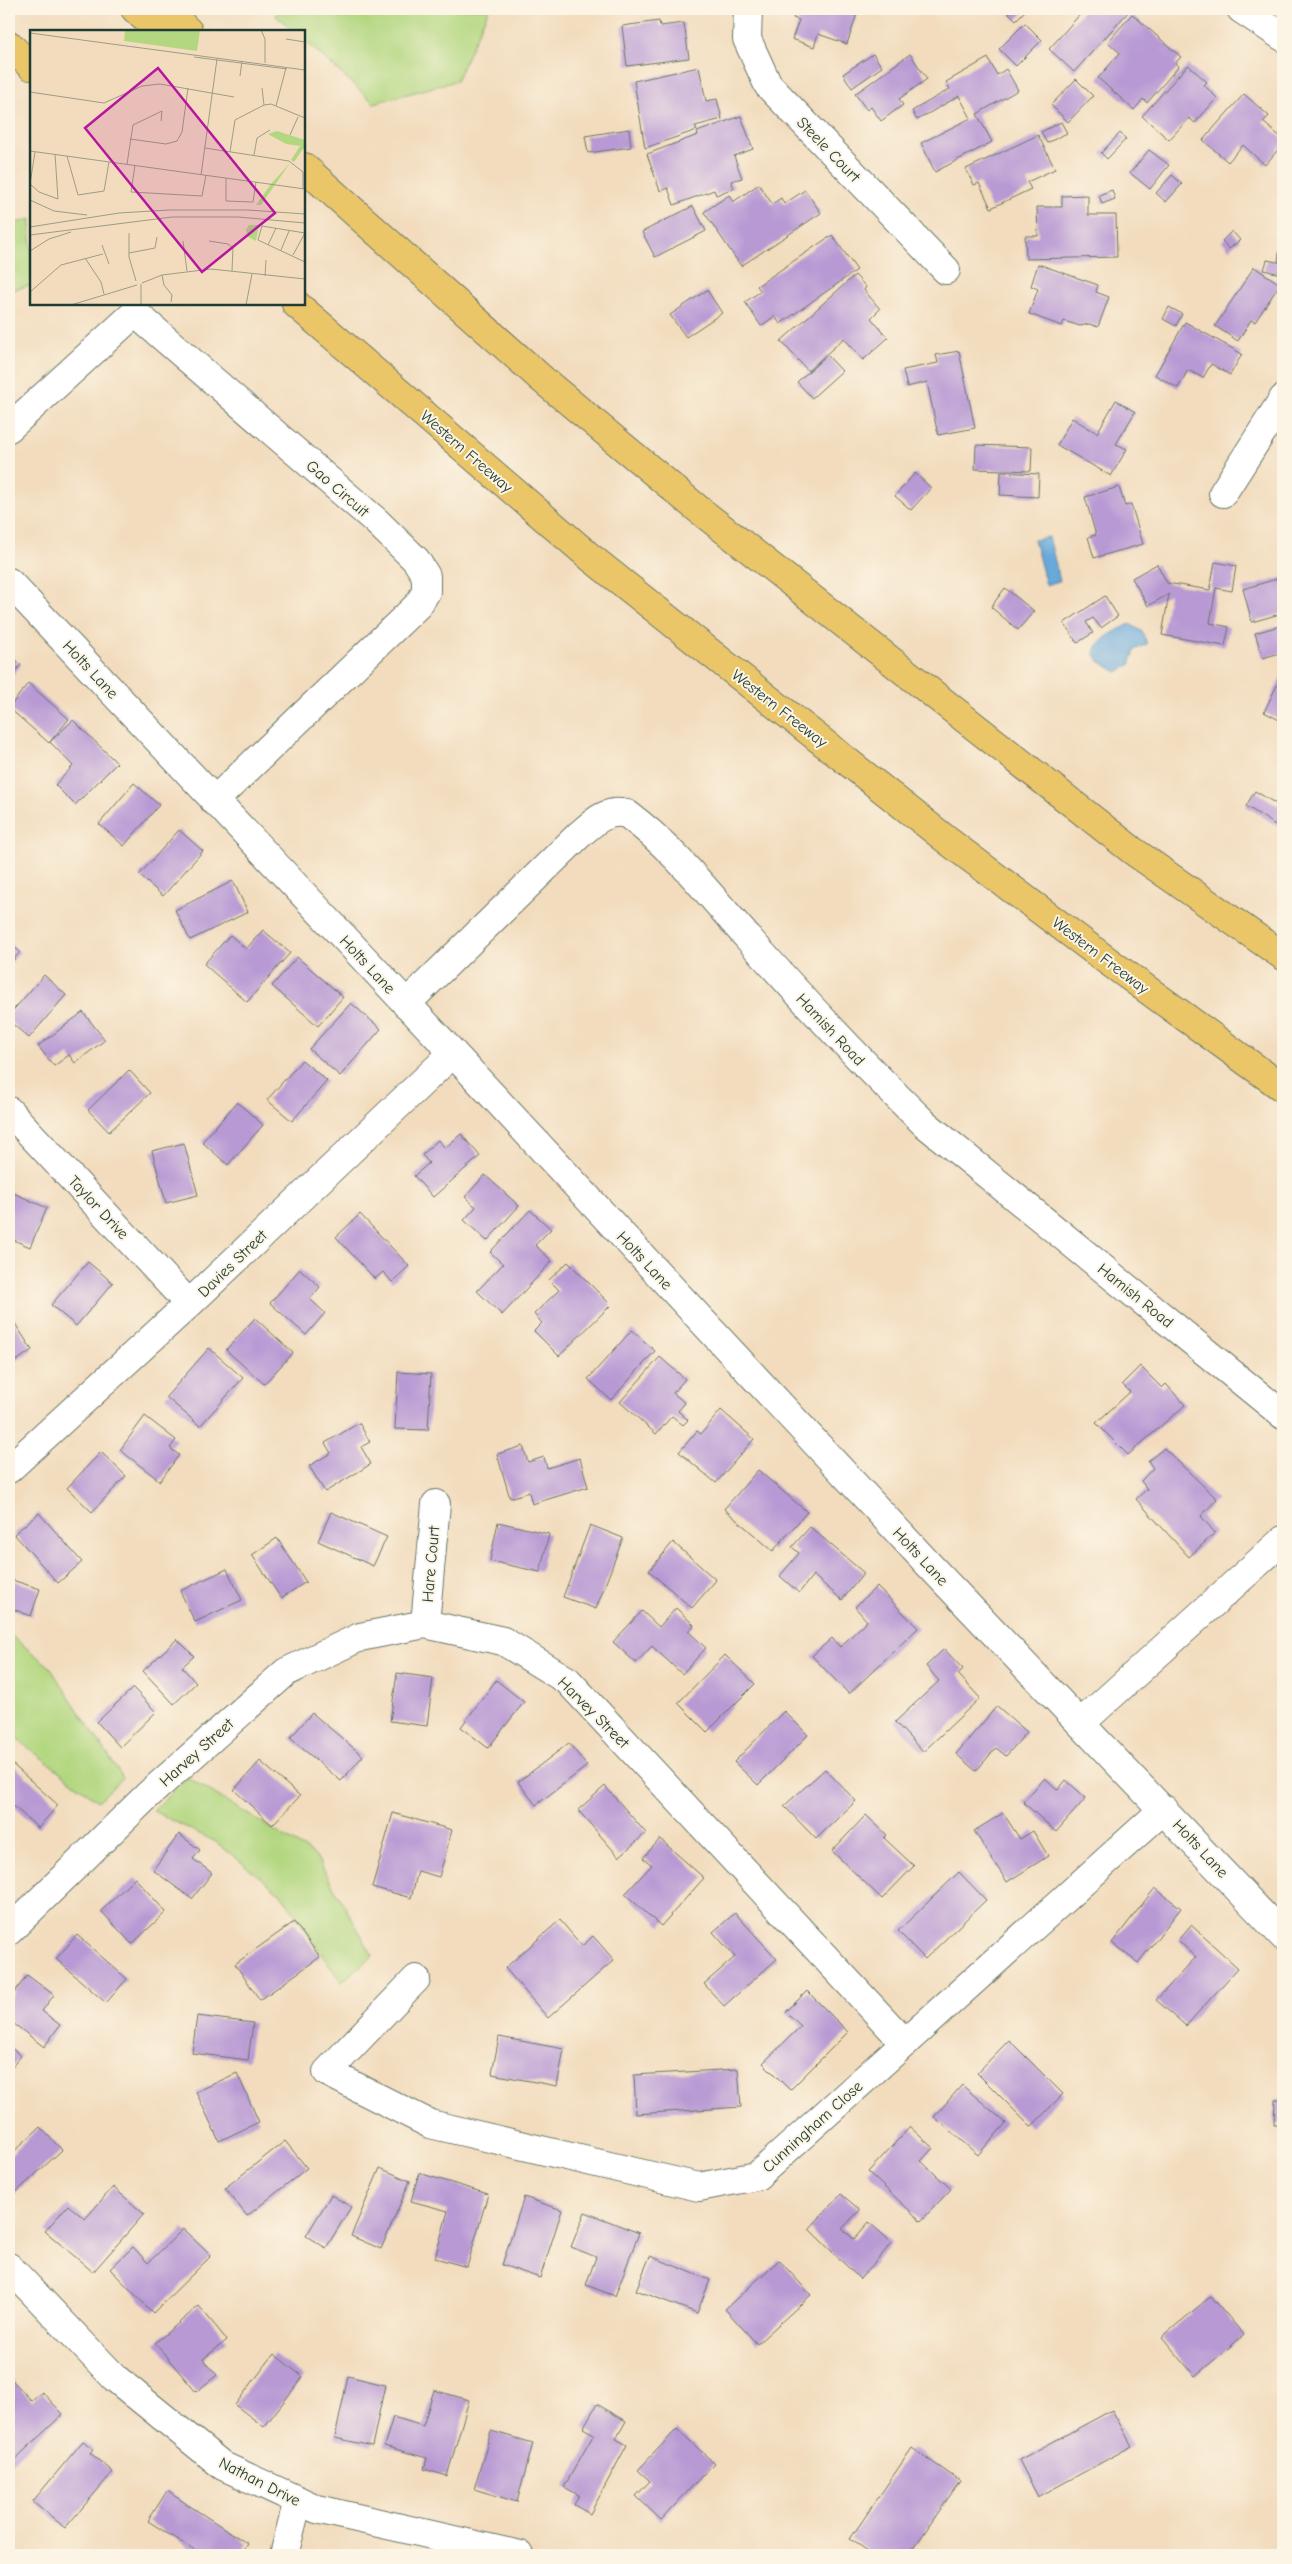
<svg xmlns="http://www.w3.org/2000/svg" width="1292" height="2564" font-family="'Comic Neue',sans-serif">
<style>
.green{fill:#b3d780;stroke:#698a5a}
.water{fill:#67a8db;stroke:#437288}
.building{fill:#b899d4}
.lines{fill:none;stroke-linecap:round;stroke-linejoin:round}
.minor-casing{stroke:#697564;stroke-width:30}
.highway-casing{stroke:#697564;stroke-width:30}
.minor{stroke:#fff;stroke-width:28}
.highway{stroke:#ebc669;stroke-width:28}
.labels{text-anchor:middle;stroke-width:4;stroke-linejoin:round;paint-order:stroke}
.street-label{font-size:16px;fill:#1f3d34;stroke:#fcf5e5}
.inset-road{fill:none;stroke:#9e9c86;stroke-width:1}
.view{fill:#b5179e;fill-opacity:0.15;stroke:#b5179e;stroke-width:2.5}
.inset-edge{fill:none;stroke:#1f3d34;stroke-width:2.5}
</style>
<rect width="100%" height="100%" fill="#fcf5e5"/>
<filter id="ink" filterUnits="userSpaceOnUse"><feTurbulence type="fractalNoise" baseFrequency=".02" numOctaves="2"/><feDisplacementMap in="SourceGraphic" scale="10" xChannelSelector="R" yChannelSelector="G"/><feConvolveMatrix kernelMatrix="1 2 1 2 8 2 1 2 1" color-interpolation-filters="sRGB"/></filter>
<filter id="wash" filterUnits="userSpaceOnUse"><feTurbulence type="fractalNoise" baseFrequency=".0096" numOctaves="4" result="noise"/><feDisplacementMap in="SourceGraphic" scale="20" xChannelSelector="R" yChannelSelector="G"/><feGaussianBlur stdDeviation="1.12" result="paint"/><feColorMatrix in="noise" values="0 0 0 0 0 0 0 0 0 0 0 0 0 0 0 0 0 1.4 0 .05"/><feComposite in="paint" operator="in"/></filter>
<g filter="url(#wash)">
<rect width="100%" height="100%" fill="#f2dcbd"/>
<path class="green" d="M 281,9 L 489,9 L 456,81 L 374,103 L 304,40 L 304,31 L 294,31 L 275,15 Z
M 31,219 L 31,285 L 9,291 L 9,225 Z
M 9,1634 L 49,1666 L 123,1778 L 98,1801 L 9,1733 Z
M 187,1777 L 316,1856 L 373,1956 L 341,1982 L 281,1894 L 216,1842 L 153,1811 Z"/>
<path class="water" d="M 1049,537 L 1060,581 L 1046,585 L 1034,540 Z
M 1130,624 L 1143,632 L 1147,644 L 1135,650 L 1130,665 L 1117,672 L 1100,662 L 1094,653 C 1098,639 1117,630 1130,624 Z"/>
<g id="blocks">
<path class="building" d="M 628,9 L 650,9 L 650,13 Z
M 796,9 L 851,9 L 858,11 L 847,44 L 818,34 L 814,47 L 792,39 L 799,20 L 793,18 Z
M 1005,9 L 1027,9 L 1016,20 Z
M 1080,9 L 1130,10 L 1074,72 L 1049,49 L 1083,11 Z
M 1132,14 L 1181,57 L 1175,63 L 1179,66 L 1147,103 L 1143,99 L 1134,110 L 1098,78 L 1120,53 L 1108,42 Z
M 659,21 L 660,26 L 684,23 L 689,58 L 627,66 L 622,26 Z
M 1025,23 L 1042,40 L 1016,66 L 999,49 Z
M 873,54 L 882,67 L 852,88 L 843,74 Z
M 910,54 L 927,79 L 899,99 L 903,105 L 881,121 L 871,107 L 867,110 L 855,94 Z
M 988,58 L 997,75 L 1006,69 L 1018,90 L 977,114 L 992,142 L 935,172 L 921,143 L 971,118 L 959,96 L 917,120 L 912,111 L 950,89 L 946,82 Z
M 1188,65 L 1207,82 L 1204,85 L 1217,98 L 1195,123 L 1189,118 L 1169,140 L 1142,116 Z
M 699,67 L 706,101 L 717,99 L 722,119 L 695,126 L 697,130 L 645,148 L 634,81 Z
M 1076,79 L 1093,96 L 1068,122 L 1051,105 Z
M 1244,94 L 1269,116 L 1263,122 L 1283,139 L 1283,144 L 1265,165 L 1243,145 L 1228,162 L 1203,140 Z
M 741,116 L 753,149 L 734,156 L 742,178 L 731,181 L 734,188 L 716,195 L 714,190 L 674,205 L 668,188 L 660,191 L 647,154 L 698,135 L 697,132 Z
M 1061,122 L 1067,133 L 1047,143 L 1041,132 Z
M 629,129 L 631,147 L 588,153 L 585,136 Z
M 1120,133 L 1126,139 L 1107,159 L 1101,153 Z
M 1038,135 L 1055,169 L 1027,182 L 1031,189 L 991,208 L 979,183 L 974,185 L 966,169 Z
M 1149,150 L 1169,165 L 1150,189 L 1130,173 Z
M 1172,175 L 1182,184 L 1166,202 L 1156,193 Z
M 759,184 L 772,204 L 781,198 L 784,204 L 805,190 L 821,213 L 741,266 L 704,212 L 729,195 L 733,202 Z
M 1112,190 L 1115,199 L 1102,204 L 1099,195 Z
M 1088,195 L 1088,215 L 1116,215 L 1117,257 L 1026,259 L 1025,236 L 1038,236 L 1037,207 L 1062,207 L 1062,196 Z
M 693,206 L 706,231 L 655,257 L 642,232 Z
M 1232,231 L 1240,240 L 1229,249 L 1222,241 Z
M 832,235 L 857,270 L 780,324 L 775,316 L 761,326 L 745,302 L 761,291 L 757,286 Z
M 1280,246 L 1283,247 L 1283,261 L 1278,261 Z
M 1267,260 L 1282,263 L 1280,274 L 1264,270 Z
M 1038,264 L 1098,285 L 1096,292 L 1109,297 L 1098,327 L 1089,324 L 1080,326 L 1064,321 L 1062,326 L 1029,314 L 1038,289 L 1031,286 Z
M 1254,267 L 1280,284 L 1255,322 L 1251,320 L 1238,341 L 1215,326 Z
M 855,275 L 866,287 L 864,290 L 880,309 L 871,318 L 888,338 L 863,360 L 844,338 L 808,371 L 781,341 Z
M 707,290 L 722,313 L 686,337 L 670,315 Z
M 1169,307 L 1182,314 L 1176,326 L 1163,319 Z
M 1185,322 L 1242,354 L 1230,375 L 1211,364 L 1203,378 L 1188,370 L 1178,388 L 1155,375 Z
M 959,351 L 975,428 L 938,435 L 927,382 L 907,387 L 903,370 L 938,363 L 936,355 Z
M 827,355 L 842,371 L 812,398 L 797,382 Z
M 1116,400 L 1135,412 L 1116,444 L 1127,449 L 1111,476 L 1057,445 L 1072,418 L 1097,433 Z
M 976,445 L 1032,447 L 1031,471 L 975,469 Z
M 1001,472 L 1039,474 L 1038,497 L 1000,495 Z
M 915,473 L 931,488 L 911,510 L 895,496 Z
M 1119,487 L 1125,506 L 1131,504 L 1143,544 L 1094,558 L 1088,537 L 1096,535 L 1085,497 Z
M 1215,562 L 1236,566 L 1232,591 L 1216,588 L 1210,623 L 1229,627 L 1225,646 L 1162,635 L 1169,594 L 1148,606 L 1132,578 L 1157,564 L 1167,583 L 1210,590 Z
M 1283,577 L 1283,613 L 1252,622 L 1243,589 Z
M 1005,588 L 1034,611 L 1018,630 L 991,607 Z
M 1105,596 L 1118,616 L 1101,628 L 1093,618 L 1086,622 L 1093,633 L 1077,643 L 1064,623 Z
M 1283,625 L 1283,652 L 1263,658 L 1255,633 Z
M 9,654 L 21,665 L 9,679 Z
M 1283,673 L 1283,722 L 1264,712 Z
M 28,683 L 69,719 L 49,743 L 9,708 Z
M 73,720 L 117,763 L 75,805 L 55,785 L 73,766 L 50,742 Z
M 134,783 L 159,805 L 124,846 L 99,824 Z
M 1255,791 L 1283,808 L 1283,817 L 1277,826 L 1246,806 Z
M 179,830 L 203,851 L 163,896 L 139,875 Z
M 233,881 L 248,912 L 190,940 L 175,910 Z
M 263,930 L 290,953 L 247,1002 L 204,964 L 230,935 L 246,949 Z
M 9,942 L 20,952 L 9,965 Z
M 297,957 L 343,997 L 318,1026 L 272,986 Z
M 44,975 L 66,995 L 29,1038 L 9,1021 L 9,1015 Z
M 351,1003 L 381,1029 L 340,1076 L 309,1049 Z
M 83,1012 L 105,1040 L 75,1063 L 69,1055 L 54,1066 L 38,1046 Z
M 302,1060 L 327,1081 L 292,1121 L 267,1100 Z
M 129,1070 L 150,1093 L 109,1132 L 88,1110 Z
M 237,1102 L 263,1125 L 228,1165 L 202,1142 Z
M 461,1134 L 480,1156 L 433,1197 L 414,1176 L 429,1163 L 422,1155 L 438,1140 L 445,1148 Z
M 184,1143 L 198,1195 L 166,1203 L 152,1151 Z
M 485,1175 L 519,1206 L 487,1241 L 464,1220 L 476,1207 L 465,1197 Z
M 9,1191 L 47,1208 L 30,1247 L 9,1238 Z
M 530,1210 L 551,1229 L 535,1245 L 552,1261 L 502,1315 L 477,1291 L 503,1264 L 490,1252 Z
M 360,1214 L 409,1266 L 392,1282 L 383,1272 L 375,1279 L 336,1237 Z
M 88,1262 L 113,1283 L 76,1326 L 51,1305 Z
M 568,1262 L 611,1305 L 559,1356 L 534,1331 L 542,1323 L 534,1314 L 559,1290 L 549,1280 Z
M 300,1269 L 320,1287 L 310,1299 L 325,1313 L 306,1335 L 270,1303 Z
M 9,1314 L 32,1350 L 9,1366 Z
M 255,1318 L 293,1353 L 264,1384 L 226,1350 Z
M 632,1330 L 655,1351 L 611,1400 L 588,1379 Z
M 209,1348 L 243,1378 L 200,1426 L 166,1397 Z
M 660,1357 L 685,1379 L 673,1393 L 685,1403 L 678,1411 L 688,1420 L 683,1425 L 672,1416 L 656,1434 L 620,1402 Z
M 1140,1366 L 1162,1388 L 1166,1384 L 1185,1405 L 1128,1455 L 1096,1423 L 1130,1392 L 1122,1384 Z
M 398,1372 L 431,1374 L 428,1430 L 395,1429 Z
M 721,1410 L 754,1439 L 716,1483 L 679,1452 L 697,1431 L 701,1434 Z
M 145,1416 L 176,1440 L 170,1448 L 179,1455 L 160,1481 L 120,1450 Z
M 359,1423 L 370,1442 L 361,1447 L 371,1464 L 325,1492 L 309,1466 L 331,1453 L 325,1443 Z
M 523,1446 L 528,1462 L 544,1457 L 547,1468 L 580,1458 L 588,1487 L 532,1504 L 529,1492 L 510,1498 L 497,1454 Z
M 1164,1448 L 1217,1499 L 1201,1516 L 1215,1533 L 1189,1557 L 1136,1499 L 1147,1489 L 1141,1481 L 1153,1468 L 1148,1461 Z
M 101,1452 L 126,1476 L 92,1512 L 67,1488 Z
M 758,1470 L 807,1512 L 773,1551 L 724,1509 Z
M 331,1512 L 387,1537 L 373,1566 L 318,1541 Z
M 39,1513 L 82,1562 L 58,1583 L 14,1534 Z
M 498,1522 L 549,1534 L 540,1572 L 490,1561 Z
M 590,1525 L 623,1538 L 596,1609 L 563,1597 Z
M 810,1527 L 864,1573 L 842,1600 L 813,1575 L 799,1593 L 780,1576 L 799,1553 L 792,1547 Z
M 277,1538 L 306,1582 L 281,1598 L 252,1555 Z
M 673,1542 L 716,1580 L 692,1608 L 649,1571 Z
M 227,1569 L 242,1600 L 195,1622 L 180,1591 Z
M 9,1579 L 40,1589 L 31,1616 L 13,1609 L 9,1621 Z
M 877,1586 L 918,1628 L 849,1694 L 812,1656 L 832,1638 L 840,1647 L 867,1621 L 855,1607 Z
M 676,1608 L 694,1625 L 688,1631 L 706,1648 L 682,1674 L 652,1646 L 636,1663 L 613,1642 L 642,1611 L 659,1627 Z
M 177,1639 L 194,1656 L 182,1667 L 196,1683 L 174,1704 L 143,1671 Z
M 944,1649 L 963,1669 L 958,1674 L 980,1698 L 923,1752 L 895,1722 L 939,1681 L 926,1666 Z
M 725,1655 L 755,1684 L 707,1732 L 678,1703 Z
M 397,1673 L 433,1678 L 427,1726 L 390,1721 Z
M 496,1680 L 524,1702 L 488,1748 L 461,1727 Z
M 133,1688 L 156,1712 L 120,1747 L 97,1722 Z
M 997,1706 L 1027,1732 L 1006,1756 L 996,1748 L 976,1771 L 956,1754 Z
M 784,1711 L 808,1735 L 758,1785 L 734,1762 Z
M 312,1713 L 363,1756 L 341,1781 L 290,1738 Z
M 569,1743 L 587,1766 L 536,1805 L 518,1782 Z
M 260,1761 L 300,1796 L 272,1825 L 234,1790 Z
M 11,1763 L 58,1805 L 38,1828 L 9,1802 L 9,1766 Z
M 825,1769 L 856,1801 L 816,1839 L 784,1806 Z
M 1045,1778 L 1058,1790 L 1066,1780 L 1086,1798 L 1056,1832 L 1023,1802 Z
M 605,1786 L 646,1833 L 619,1857 L 578,1810 Z
M 393,1813 L 452,1830 L 439,1877 L 418,1871 L 411,1898 L 372,1887 Z
M 1003,1813 L 1020,1839 L 1033,1831 L 1048,1856 L 1007,1882 L 974,1831 Z
M 866,1815 L 887,1835 L 884,1838 L 914,1866 L 882,1899 L 832,1851 Z
M 179,1834 L 200,1850 L 193,1859 L 212,1873 L 192,1899 L 153,1870 Z
M 660,1839 L 704,1878 L 661,1926 L 625,1894 L 652,1865 L 643,1858 Z
M 959,1872 L 986,1900 L 925,1959 L 898,1931 Z
M 135,1878 L 166,1912 L 132,1944 L 101,1911 Z
M 1155,1888 L 1181,1908 L 1138,1963 L 1112,1943 Z
M 735,1913 L 777,1959 L 724,2006 L 704,1984 L 735,1957 L 713,1932 Z
M 560,1920 L 582,1946 L 593,1936 L 614,1960 L 548,2018 L 505,1968 Z
M 294,1922 L 320,1957 L 260,2000 L 235,1964 Z
M 1191,1925 L 1238,1968 L 1186,2026 L 1156,2000 L 1196,1957 L 1178,1940 Z
M 77,1935 L 127,1979 L 106,2003 L 56,1959 Z
M 27,1975 L 54,1995 L 42,2011 L 60,2025 L 44,2047 L 9,2020 L 9,2000 Z
M 807,1991 L 848,2032 L 790,2090 L 763,2063 L 801,2026 L 786,2012 Z
M 197,2016 L 253,2023 L 248,2060 L 192,2053 Z
M 499,2037 L 564,2049 L 557,2086 L 492,2074 Z
M 1009,2040 L 1063,2094 L 1031,2127 L 977,2073 Z
M 9,2046 L 21,2056 L 9,2070 Z
M 738,2069 L 741,2107 L 636,2114 L 634,2075 Z
M 237,2073 L 259,2122 L 219,2141 L 196,2092 Z
M 962,2085 L 1006,2123 L 978,2155 L 934,2117 Z
M 1275,2099 L 1283,2099 L 1283,2125 L 1274,2125 Z
M 40,2127 L 62,2150 L 13,2195 L 9,2190 L 9,2156 Z
M 910,2127 L 933,2148 L 921,2161 L 951,2189 L 921,2221 L 868,2172 Z
M 285,2141 L 307,2168 L 247,2216 L 225,2188 Z
M 380,2168 L 410,2181 L 381,2249 L 351,2236 Z
M 419,2173 L 488,2194 L 467,2267 L 435,2258 L 448,2211 L 411,2201 Z
M 113,2187 L 144,2214 L 93,2272 L 45,2231 L 68,2205 L 85,2219 Z
M 841,2194 L 860,2210 L 842,2229 L 854,2239 L 869,2222 L 892,2243 L 860,2279 L 809,2229 Z
M 331,2195 L 351,2207 L 326,2248 L 306,2236 Z
M 524,2197 L 562,2210 L 540,2278 L 502,2265 Z
M 585,2212 L 639,2233 L 615,2296 L 586,2285 L 596,2257 L 571,2247 Z
M 183,2229 L 211,2256 L 153,2313 L 110,2269 L 133,2247 L 148,2263 Z
M 650,2256 L 710,2280 L 697,2313 L 636,2290 Z
M 779,2260 L 811,2295 L 757,2344 L 725,2309 Z
M 1211,2296 L 1244,2335 L 1195,2376 L 1162,2337 Z
M 199,2306 L 227,2340 L 203,2359 L 217,2375 L 196,2392 L 155,2343 Z
M 274,2354 L 303,2377 L 264,2427 L 235,2405 Z
M 348,2376 L 385,2385 L 372,2446 L 335,2438 Z
M 9,2377 L 32,2401 L 42,2392 L 63,2414 L 9,2465 L 9,2424 L 14,2418 L 9,2413 Z
M 434,2390 L 469,2400 L 447,2476 L 424,2469 L 427,2458 L 384,2446 L 393,2417 L 423,2426 Z
M 597,2404 L 626,2421 L 616,2439 L 627,2445 L 590,2514 L 574,2505 L 579,2495 L 564,2487 L 594,2434 L 583,2428 Z
M 1112,2410 L 1132,2446 L 1038,2497 L 1019,2460 Z
M 677,2429 L 714,2463 L 661,2520 L 636,2496 L 650,2481 L 638,2470 Z
M 491,2431 L 533,2443 L 517,2502 L 474,2489 Z
M 83,2441 L 93,2449 L 90,2453 L 113,2472 L 65,2528 L 33,2501 Z
M 912,2448 L 960,2481 L 909,2555 L 874,2555 L 850,2539 Z
M 167,2491 L 248,2544 L 240,2555 L 201,2555 L 148,2521 Z"/>
</g>
</g>
<g filter="url(#ink)">
<use href="#blocks" fill-opacity="0" stroke="#697564" stroke-width="1"/>
<g class="lines">
<g class="minor-casing">
<path id="minor" d="M 748,9 L 747,39 L 768,85 L 946,270
M 1241,9 L 1283,37
M 9,428 L 135,313 L 376,521 L 416,560 L 426,576 L 426,592 L 418,605 L 214,801
M 1223,493 L 1283,399
M 9,582 L 453,1053 L 931,1567 L 1283,1936
M 406,1004 L 579,835 C 593,823 607,808 627,814 C 674,848 710,896 749,939 C 805,1002 863,1064 924,1123 L 1283,1415
M 9,1111 L 189,1304
M 9,1469 L 189,1304 L 453,1053
M 425,1624 L 436,1504
M 1081,1723 L 1283,1540
M 9,1931 L 148,1795 L 286,1672 L 360,1637 L 425,1624 L 503,1641 L 568,1681 L 905,2043
M 416,1979 L 327,2072 L 430,2124 L 699,2187 L 757,2176 L 1164,1809
M 9,2267 L 115,2378 L 223,2466 L 317,2509 L 520,2555
M 284,2555 L 298,2500"/>
</g>
<g class="highway-casing">
<path id="highway" d="M 135,9 L 158,31
M 166,9 L 188,31
M 9,45 L 31,66
M 304,167 L 543,380 L 698,509 L 1133,851 L 1283,956
M 296,304 L 590,557 L 776,705 L 948,841 L 1105,959 L 1283,1088"/>
</g>
<use href="#minor" class="minor"/>
<use href="#highway" class="highway"/>
</g>
</g>
<g class="labels">
<g class="street-label">
<text transform="translate(829 149) rotate(46)" y="6">Steele Court</text>
<text transform="translate(467 451) rotate(41)" y="6">Western Freeway</text>
<text transform="translate(338 488) rotate(41)" y="6">Gao Circuit</text>
<text transform="translate(91 669) rotate(47)" y="6">Holts Lane</text>
<text transform="translate(780 708) rotate(38)" y="6">Western Freeway</text>
<text transform="translate(1101 955) rotate(37)" y="6">Western Freeway</text>
<text transform="translate(368 964) rotate(47)" y="6">Holts Lane</text>
<text transform="translate(831 1029) rotate(47)" y="6">Hamish Road</text>
<text transform="translate(99 1207) rotate(47)" y="6">Taylor Drive</text>
<text transform="translate(645 1260) rotate(47)" y="6">Holts Lane</text>
<text transform="translate(232 1263) rotate(-44)" y="6">Davies Street</text>
<text transform="translate(1136 1295) rotate(39)" y="6">Hamish Road</text>
<text transform="translate(921 1556) rotate(47)" y="6">Holts Lane</text>
<text transform="translate(430 1564) rotate(-85)" y="6">Hare Court</text>
<text transform="translate(594 1712) rotate(45)" y="6">Harvey Street</text>
<text transform="translate(196 1752) rotate(-42)" y="6">Harvey Street</text>
<text transform="translate(1201 1848) rotate(47)" y="6">Holts Lane</text>
<text transform="translate(812 2126) rotate(-42)" y="6">Cunningham Close</text>
<text transform="translate(260 2481) rotate(27)" y="6">Nathan Drive</text>
</g>
</g>
<g transform="translate(30 30)">
<rect width="275" height="275" fill="#f2dcbd"/>
<path d="M 95,0 L 170,0 L 167,21 L 94,11 ZM 247,101 L 275,110 L 275,120 L 273,119 L 264,132 L 261,130 L 270,116 L 256,114 L 238,104 ZM 260,133 L 231,175 L 226,175 L 241,154 ZM 219,195 L 229,195 L 226,211 L 218,207 L 216,200 Z" fill="#b3d780"/>
<path class="inset-road" d="M 231,0 L 235,9 L 235,33M 0,3 L 275,40M 256,9 L 275,12M 164,27 L 257,39M 210,46 L 212,31M 232,58 L 234,75M 0,62 L 74,73 L 112,56 L 130,54 L 204,67M 246,76 L 256,38M 260,105 L 268,87M 100,109 L 136,114 L 147,111 L 152,102 L 158,58M 175,118 L 259,131 L 273,142 L 273,159M 0,121 L 275,159M 5,122 L 0,154 L 9,162 L 28,169 L 25,124M 200,122 L 205,90 L 234,75 L 241,74 L 275,88M 224,125 L 227,108 L 240,100M 37,126 L 48,165 L 74,161 L 79,132M 97,134 L 103,95 L 132,81 L 131,91M 105,135 L 101,162 L 172,166 L 176,145M 171,145 L 187,29M 196,148 L 196,171 L 223,172 L 226,152M 0,170 L 24,181 L 57,185M 0,197 L 89,183 L 139,180 L 218,180 L 275,184M 99,203 L 99,227 L 106,251M 275,203 L 232,196 L 228,210 L 275,232M 0,205 L 142,187 L 208,187 L 275,193M 153,211 L 157,241M 179,211 L 198,214 L 203,218 L 202,241M 72,215 L 79,234M 238,215 L 246,198M 251,220 L 259,201M 0,221 L 19,209 L 41,202M 99,223 L 125,218 L 127,207M 263,225 L 275,203M 55,228 L 71,252 L 74,264M 132,245 L 134,255 L 142,265 L 141,272M 235,246 L 236,230M 112,253 L 132,245 L 181,239 L 275,249M 111,254 L 111,275M 0,262 L 31,235 L 73,224M 41,275 L 107,255M 216,275 L 222,244"/>
<path class="view" d="M 128,38 L 245,183 L 172,242 L 55,98 Z"/>
<rect width="275" height="275" class="inset-edge"/>
</g>
<rect width="1292" height="2564" fill="none" stroke="#fcf5e5" stroke-width="30"/>
</svg>
